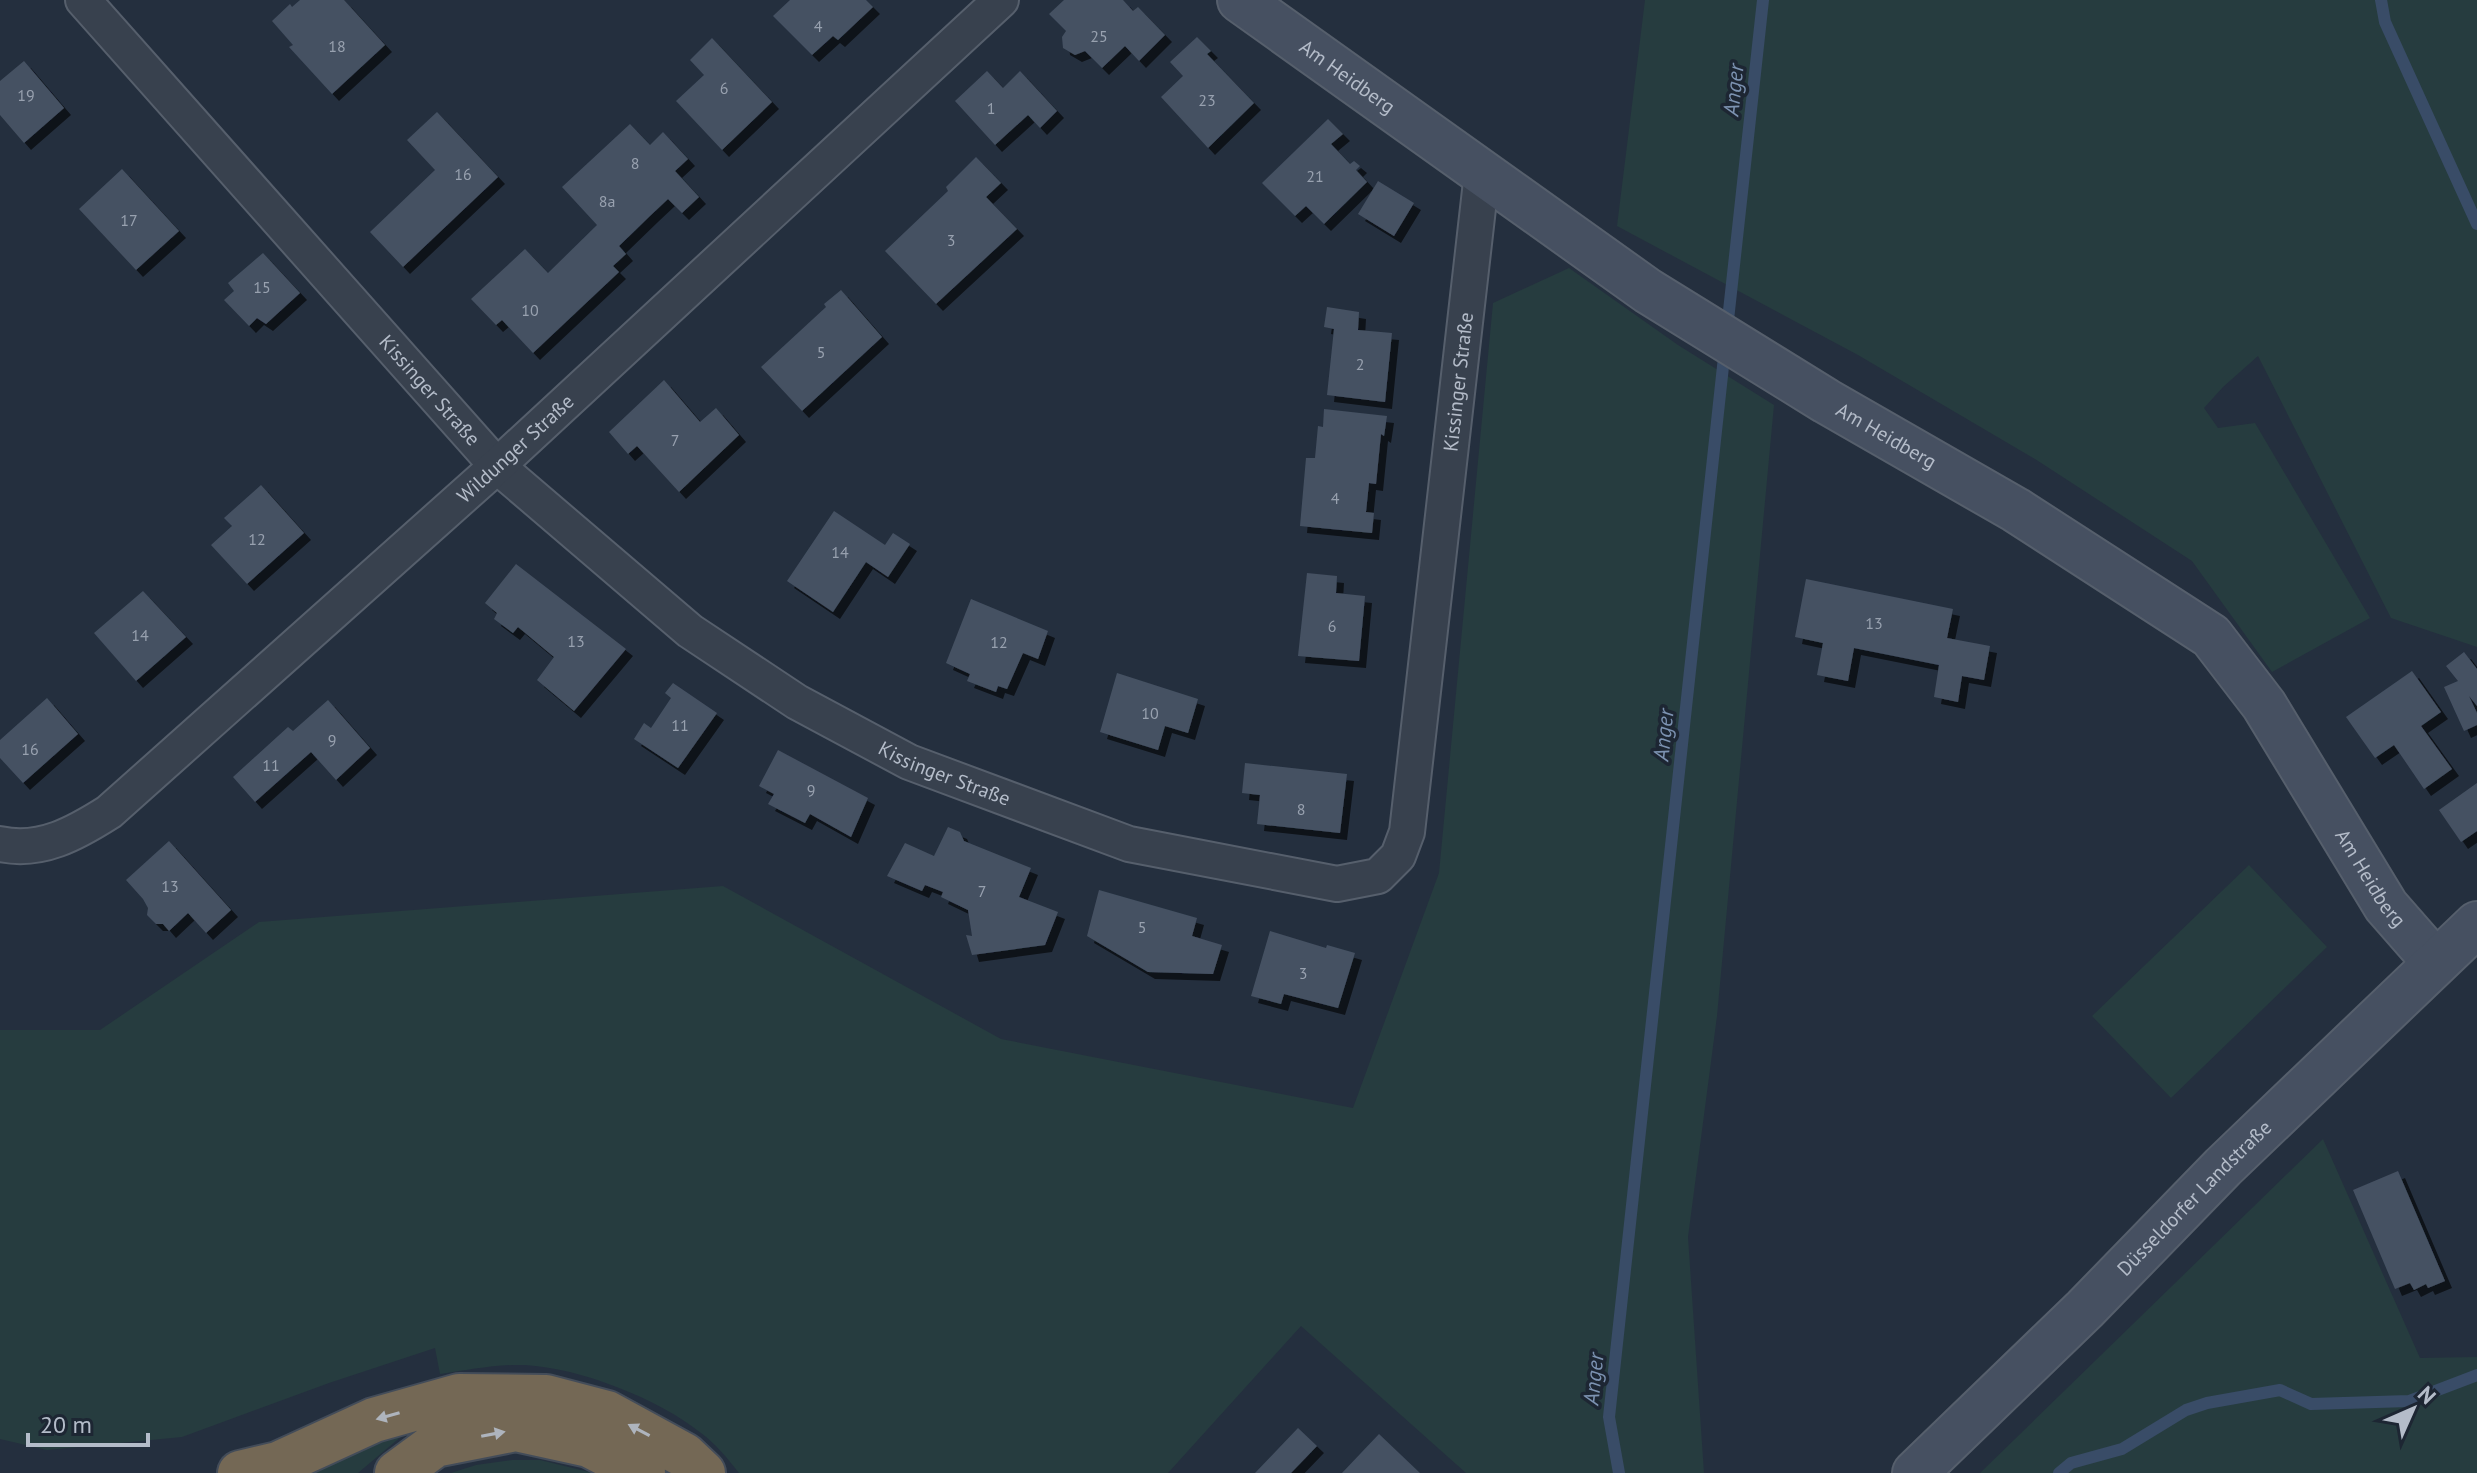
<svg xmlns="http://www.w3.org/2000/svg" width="2477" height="1473" font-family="'PT Sans',sans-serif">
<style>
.green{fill:#263c3f}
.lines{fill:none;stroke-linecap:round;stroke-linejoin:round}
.stream{stroke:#394c67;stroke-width:12}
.building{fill:#455162;filter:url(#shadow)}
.street-casing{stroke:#565f6c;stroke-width:38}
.secondary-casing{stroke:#565f6c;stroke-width:48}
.highway-casing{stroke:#434c59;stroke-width:48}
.street{stroke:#38414e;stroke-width:34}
.secondary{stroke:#465061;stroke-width:44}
.highway{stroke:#746855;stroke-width:44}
.oneway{fill:#aeb4bd}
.labels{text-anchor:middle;stroke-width:7;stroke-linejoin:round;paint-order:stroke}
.number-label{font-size:16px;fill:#98a1af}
.street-label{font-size:20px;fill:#b4bcc9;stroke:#1d2633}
.water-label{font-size:22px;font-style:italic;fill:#7c92b1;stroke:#1d2633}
</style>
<defs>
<filter id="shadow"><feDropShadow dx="7" dy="7" stdDeviation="0" flood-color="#0009"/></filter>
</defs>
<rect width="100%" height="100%" fill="#242f3e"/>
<path class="green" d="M 1645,0 L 2477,0 L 2477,647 L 2391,618 L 2258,356 L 2223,387 L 2204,408 L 2218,428 L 2255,423 L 2370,618 L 2272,672 L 2192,561 L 2035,459 L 1858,355 L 1617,226 Z
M 1569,268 L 1678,345 L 1774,405 L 1717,1016 L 1688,1237 L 1704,1473 L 1466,1473 L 1301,1326 L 1168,1473 L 739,1473 C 728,1459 716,1444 701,1433 C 659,1399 580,1368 525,1365 C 497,1364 468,1370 440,1374 L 435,1348 L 329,1383 L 182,1437 L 47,1450 L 0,1439 L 0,1030 L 100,1030 L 259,922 L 723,886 L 1001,1039 L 1353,1108 L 1439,873 L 1493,303 Z
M 2249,865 L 2327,947 L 2171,1098 L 2092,1016 Z
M 2323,1139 L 2420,1358 L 2477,1357 L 2477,1473 L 1980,1473 Z
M 403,1427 L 403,1435 L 358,1473 L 269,1473 Z
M 512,1460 L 540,1460 L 593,1473 L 451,1473 L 476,1465 Z"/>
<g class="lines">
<path class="stream" d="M 2381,0 L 2385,22 L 2477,224
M 1727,329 L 1763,0
M 1619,1473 L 1609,1417 L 1725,348
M 2059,1473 L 2071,1463 L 2122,1449 L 2186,1410 L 2207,1403 L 2280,1390 L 2311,1404 L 2409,1401 L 2477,1375"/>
</g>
<path class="building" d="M 300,0 L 344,0 L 385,45 L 332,94 L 289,47 L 293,45 L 272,21 L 290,4 L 292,7 Z
M 790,0 L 866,0 L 873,7 L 838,40 L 833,36 L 812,55 L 773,16 Z
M 1064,0 L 1123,0 L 1133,11 L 1138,7 L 1165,35 L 1139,61 L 1125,46 L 1102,68 L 1085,51 L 1075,55 L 1063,48 L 1062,37 L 1066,31 L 1049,14 Z
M 1197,37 L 1211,51 L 1207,54 L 1254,103 L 1208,148 L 1161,97 L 1183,76 L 1170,62 Z
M 712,38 L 772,102 L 722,150 L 676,101 L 704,75 L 690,60 Z
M 24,61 L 64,108 L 24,143 L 0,115 L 0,81 Z
M 987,71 L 1003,88 L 1020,71 L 1057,111 L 1040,128 L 1028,115 L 995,145 L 955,101 Z
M 437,112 L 498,177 L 403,267 L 370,232 L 435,170 L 407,140 Z
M 1328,119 L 1343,134 L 1331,144 L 1350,164 L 1354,161 L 1360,166 L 1356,170 L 1367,182 L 1324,224 L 1306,206 L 1295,216 L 1262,183 Z
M 630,124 L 650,145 L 663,132 L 688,159 L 675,171 L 699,197 L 682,213 L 668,199 L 651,215 L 619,246 L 626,254 L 613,266 L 619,272 L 533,353 L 502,320 L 496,325 L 471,299 L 525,249 L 548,273 L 597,225 L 562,187 Z
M 976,157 L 1001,183 L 986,197 L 1017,229 L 936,304 L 885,251 L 948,191 L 946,187 Z
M 122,169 L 179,231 L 136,270 L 79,209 Z
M 1378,181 L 1414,203 L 1394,236 L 1358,214 Z
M 263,253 L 300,293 L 266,324 L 257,318 L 249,326 L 224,300 L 234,291 L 228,283 Z
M 841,290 L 882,337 L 802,411 L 761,367 L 826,307 L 824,304 Z
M 1327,307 L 1359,312 L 1358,330 L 1392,333 L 1385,402 L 1327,395 L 1334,329 L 1324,327 Z
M 664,380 L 700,422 L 716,408 L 739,435 L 679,492 L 637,446 L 628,454 L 609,432 Z
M 1324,409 L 1387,416 L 1384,436 L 1381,434 L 1376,484 L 1369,483 L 1366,512 L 1374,513 L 1372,533 L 1300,526 L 1306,458 L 1315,458 L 1318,426 L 1323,427 Z
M 261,485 L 304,533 L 247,584 L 211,545 L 232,526 L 224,518 Z
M 834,511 L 885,545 L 893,533 L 910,544 L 888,577 L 866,562 L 833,612 L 787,581 Z
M 516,564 L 626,649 L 574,711 L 537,680 L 554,657 L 518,627 L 513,633 L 494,619 L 497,613 L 485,603 Z
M 1307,573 L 1337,576 L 1336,593 L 1365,596 L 1359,661 L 1298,656 Z
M 1806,579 L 1953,609 L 1947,638 L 1990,646 L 1984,680 L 1962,676 L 1958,702 L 1934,697 L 1939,665 L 1854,648 L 1848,681 L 1817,675 L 1823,643 L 1795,637 Z
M 143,591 L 186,637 L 136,681 L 94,633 Z
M 971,599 L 1048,631 L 1038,659 L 1023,653 L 1007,689 L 998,686 L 996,692 L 967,681 L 970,674 L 946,663 Z
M 2464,652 L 2477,669 L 2477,706 L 2469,696 L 2477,713 L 2477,725 L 2464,731 L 2444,687 L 2458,681 L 2446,666 Z
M 2412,671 L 2441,712 L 2421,726 L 2452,769 L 2424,789 L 2394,745 L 2375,758 L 2346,717 Z
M 1117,673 L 1198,699 L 1188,733 L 1165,726 L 1158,750 L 1100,732 Z
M 673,683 L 717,713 L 678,768 L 634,739 L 644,723 L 651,728 L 671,698 L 665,693 Z
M 47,698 L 78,734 L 23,783 L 0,758 L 0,740 Z
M 328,700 L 370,748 L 336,780 L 311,752 L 255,802 L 233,777 L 288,727 L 293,731 Z
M 778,750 L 868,798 L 851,837 L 810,814 L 805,823 L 768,804 L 774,794 L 759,786 Z
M 1245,763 L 1347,774 L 1340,833 L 1257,824 L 1260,795 L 1242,793 Z
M 2477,783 L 2477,831 L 2461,842 L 2439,810 Z
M 948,827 L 960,832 L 964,841 L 1031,868 L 1019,897 L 1058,912 L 1045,945 L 972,955 L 966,935 L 972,936 L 968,910 L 941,897 L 943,892 L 925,885 L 922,891 L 887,876 L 905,843 L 934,856 Z
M 169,841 L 231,910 L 206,933 L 188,913 L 169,931 L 163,924 L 156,924 L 147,915 L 148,908 L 143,899 L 126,880 Z
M 1099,890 L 1197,918 L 1192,936 L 1222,945 L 1213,974 L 1148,972 L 1087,936 Z
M 1270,931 L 1326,948 L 1327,945 L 1355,953 L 1338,1008 L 1284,994 L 1281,1004 L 1251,996 Z
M 2398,1171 L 2445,1281 L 2428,1288 L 2426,1284 L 2414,1290 L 2410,1283 L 2395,1289 L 2353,1190 Z
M 1298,1428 L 1317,1446 L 1291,1473 L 1255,1473 Z
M 1379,1434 L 1420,1473 L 1342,1473 Z"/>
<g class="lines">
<g class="street-casing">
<g id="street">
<path id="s1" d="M 83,0 L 497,466 L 690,631 L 797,702 L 909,762 L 1129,844 L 1337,884 L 1378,876 L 1398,856 L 1407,832 L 1482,173"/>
<path id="s2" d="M 0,844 C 41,853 76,833 109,812 L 497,466 L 1001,0"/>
</g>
</g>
<g class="secondary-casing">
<g id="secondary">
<path id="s3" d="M 1240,0 L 1648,291 L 1826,401 L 2016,510 L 2211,636 L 2264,705 L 2386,906 L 2435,962"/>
<path id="s4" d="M 1915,1473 L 2085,1309 L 2223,1167 L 2477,924"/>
</g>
</g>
<g class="highway-casing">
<path id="highway" d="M 240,1473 L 278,1464 L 374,1420 L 459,1396 L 546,1397 L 607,1413 L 684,1455 L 703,1473
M 397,1473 L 435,1445 L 516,1429 L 589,1445 L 643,1473"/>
</g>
<use href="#street" class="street"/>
<use href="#secondary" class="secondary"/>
<use href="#highway" class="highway"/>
</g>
<defs><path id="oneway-solid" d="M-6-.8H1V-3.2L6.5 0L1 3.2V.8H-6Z" transform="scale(2)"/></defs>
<g class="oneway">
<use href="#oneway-solid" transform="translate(388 1416) rotate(164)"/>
<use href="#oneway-solid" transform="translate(639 1430) rotate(-152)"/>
<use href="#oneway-solid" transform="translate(493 1434) rotate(-11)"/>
</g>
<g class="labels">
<g class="number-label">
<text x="818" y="32">4</text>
<text x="1099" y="42">25</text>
<text x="337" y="52">18</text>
<text x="724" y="94">6</text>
<text x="26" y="101">19</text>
<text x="1207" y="106">23</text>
<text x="991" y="114">1</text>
<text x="635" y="169">8</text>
<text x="463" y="180">16</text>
<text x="1315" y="182">21</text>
<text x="607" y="207">8a</text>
<text x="129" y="226">17</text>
<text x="951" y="246">3</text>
<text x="262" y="293">15</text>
<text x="530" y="316">10</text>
<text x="821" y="358">5</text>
<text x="1360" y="370">2</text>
<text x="675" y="446">7</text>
<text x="1335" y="504">4</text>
<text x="257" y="545">12</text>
<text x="840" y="558">14</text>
<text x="1874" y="629">13</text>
<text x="1332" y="632">6</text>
<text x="140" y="641">14</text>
<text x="576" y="647">13</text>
<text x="999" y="648">12</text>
<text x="1150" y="719">10</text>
<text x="680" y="731">11</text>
<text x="332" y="746">9</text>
<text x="30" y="755">16</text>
<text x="271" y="771">11</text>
<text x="811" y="796">9</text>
<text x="1301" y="815">8</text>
<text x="170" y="892">13</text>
<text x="982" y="897">7</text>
<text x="1142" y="933">5</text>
<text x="1303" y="979">3</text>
</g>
<g class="street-label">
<text dy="7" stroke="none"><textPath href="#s3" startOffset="132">Am Heidberg</textPath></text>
<text dy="7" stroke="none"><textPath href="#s1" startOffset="2128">Kissinger Straße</textPath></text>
<text dy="7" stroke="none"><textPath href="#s1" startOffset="522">Kissinger Straße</textPath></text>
<text dy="7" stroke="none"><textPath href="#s3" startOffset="780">Am Heidberg</textPath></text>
<text dy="7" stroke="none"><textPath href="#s2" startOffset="662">Wildunger Straße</textPath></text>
<text dy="7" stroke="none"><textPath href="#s1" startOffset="1170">Kissinger Straße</textPath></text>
<text dy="7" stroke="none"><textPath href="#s3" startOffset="1452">Am Heidberg</textPath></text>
<text dy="7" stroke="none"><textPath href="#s4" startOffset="392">Düsseldorfer Landstraße</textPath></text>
</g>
<g class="water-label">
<text transform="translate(1733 90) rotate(-84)" y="8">Anger</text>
<text transform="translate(1663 735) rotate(-84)" y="8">Anger</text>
<text transform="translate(1593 1379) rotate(-84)" y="8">Anger</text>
</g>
</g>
<g transform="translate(2413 1409) rotate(45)" stroke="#1d2633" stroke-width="6" paint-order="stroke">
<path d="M0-6L14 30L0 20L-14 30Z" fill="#b4bcc9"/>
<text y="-12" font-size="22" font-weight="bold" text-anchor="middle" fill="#b4bcc9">N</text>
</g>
<path d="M28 1433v12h120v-12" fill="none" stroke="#b4bcc9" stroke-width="4"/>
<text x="40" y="1433" font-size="24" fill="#b4bcc9" stroke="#1d2633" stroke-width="6" paint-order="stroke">20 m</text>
</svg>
